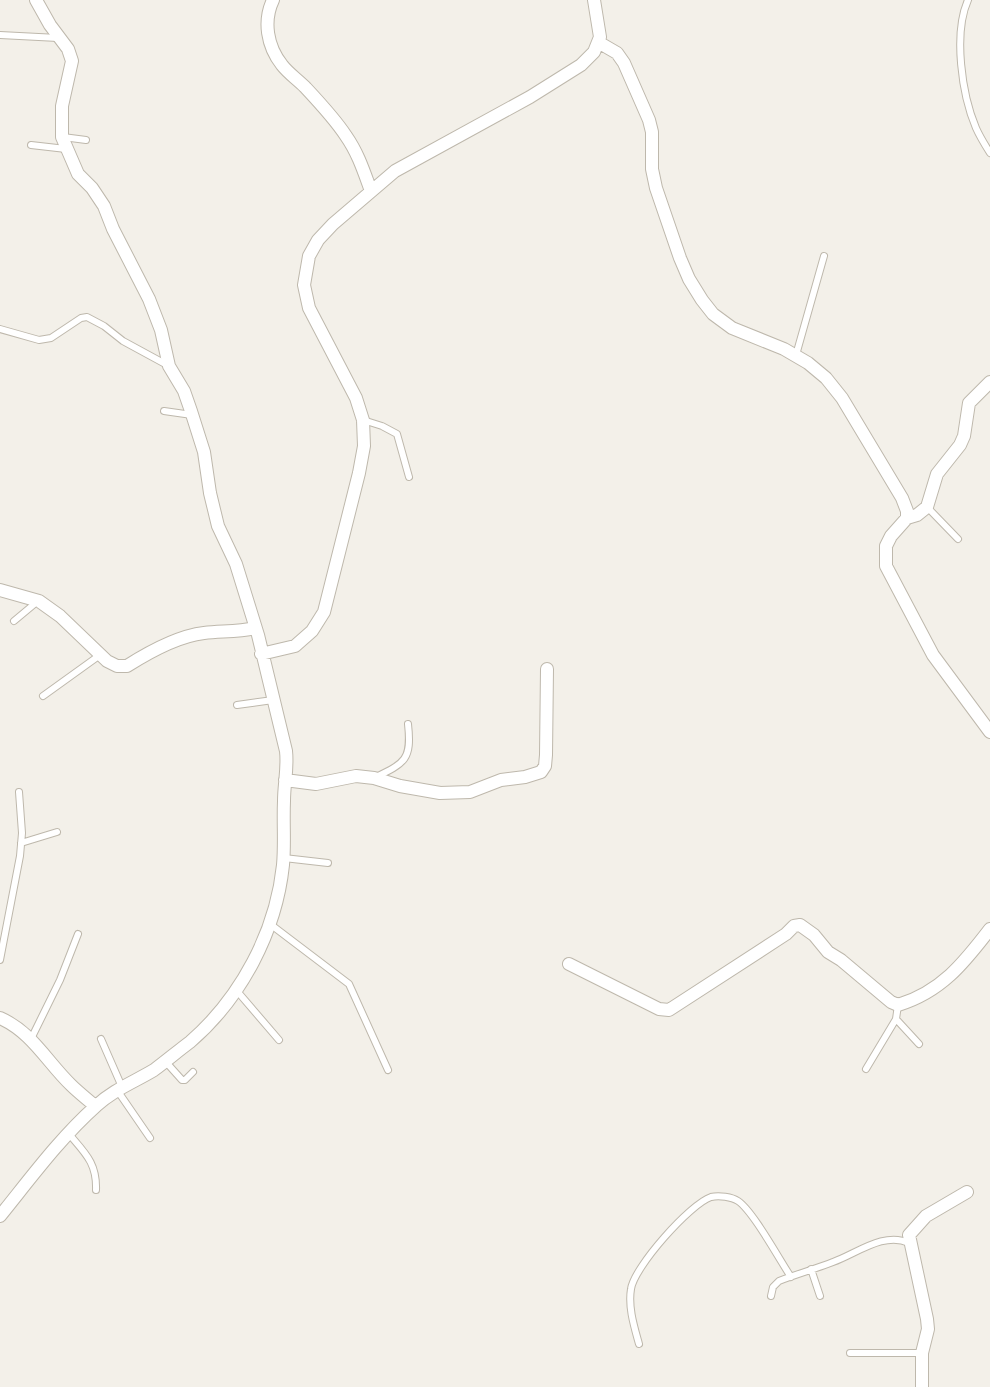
<svg xmlns="http://www.w3.org/2000/svg" width="990" height="1387" font-family="Ubuntu,sans-serif">
<style>
.lines{fill:none;stroke-linecap:round;stroke-linejoin:round}
.service-casing{stroke:#beb8ac;stroke-width:8}
.minor-casing{stroke:#beb8ac;stroke-width:14}
.service{stroke:#fff;stroke-width:6}
.minor{stroke:#fff;stroke-width:12}
</style>
<rect width="100%" height="100%" fill="#f3f0e9"/>
<g class="lines">
<g class="service-casing">
<path id="service" d="M 968,0 C 953,34 962,95 976,128 C 980,137 985,145 990,153
M 0,35 L 58,38
M 63,137 L 86,140
M 31,145 L 66,149
M 0,329 L 39,340 L 51,338 L 81,318 L 87,317 L 104,326 L 123,341 L 169,366
M 796,355 L 824,256
M 164,411 L 192,415
M 363,420 L 382,426 L 397,434 L 409,477
M 927,507 L 958,539
M 14,621 L 38,601
M 43,696 L 100,655
M 237,705 L 273,700
M 374,778 C 405,763 412,760 408,724
M 21,843 L 57,832
M 284,858 L 328,863
M 270,924 L 349,984 L 388,1070
M 0,960 L 20,856 L 22,833 L 19,792
M 237,991 L 279,1040
M 896,1019 L 919,1044
M 31,1039 L 60,980 L 78,934
M 101,1039 L 122,1087
M 165,1061 L 182,1080 L 185,1080 L 193,1072
M 866,1069 L 896,1019 L 898,1005
M 117,1090 L 150,1138
M 69,1134 C 85,1153 97,1163 96,1190
M 811,1269 L 820,1296
M 771,1296 L 773,1287 L 779,1281 C 797,1274 815,1269 833,1262 C 856,1254 884,1231 909,1243
M 639,1344 C 634,1326 628,1307 631,1289 C 634,1267 690,1204 711,1197 C 719,1195 732,1197 738,1201 C 753,1211 779,1259 791,1277
M 850,1353 L 922,1353"/>
</g>
<g class="minor-casing">
<path id="minor" d="M 273,0 C 263,21 267,46 282,65 C 288,73 297,79 305,87 C 319,102 335,119 346,136 C 358,153 364,172 371,191
M 598,42 L 617,53 L 624,63 L 649,120 L 652,132 L 652,169 L 656,188 L 680,258 L 689,279 L 702,300 L 713,314 L 732,328 L 784,349 L 808,363 L 826,378 L 842,398 L 902,498 L 907,511 L 907,518 L 891,536 L 886,546 L 886,566 L 933,655 L 990,732
M 907,518 L 917,515 L 927,507 L 937,474 L 960,445 L 964,436 L 969,403 L 990,382
M 0,590 L 39,601 L 60,616 L 107,661 L 117,666 L 127,666 C 149,652 178,636 204,633 C 222,631 238,632 255,628
M 261,654 L 295,646 L 312,631 L 324,612 L 359,473 L 364,446 L 363,420 L 356,398 L 309,308 L 304,285 L 309,256 L 318,240 L 333,224 L 395,171 L 530,97 L 581,65 L 594,52 L 600,37 L 594,0
M 285,780 L 316,784 L 356,776 L 374,778 L 400,786 L 440,793 L 470,792 L 501,780 L 525,777 L 541,772 L 545,766 L 546,755 L 547,669
M 569,964 L 659,1009 L 669,1010 L 786,934 L 794,926 L 800,925 L 814,935 L 828,952 L 841,960 L 891,1002 L 898,1005 C 941,992 964,963 990,929
M 0,1018 C 32,1032 47,1062 71,1085 C 78,1092 87,1099 95,1106
M 0,1216 C 30,1179 60,1138 96,1106 C 113,1090 134,1082 154,1070 C 166,1061 178,1051 190,1042 C 241,998 276,932 283,865 C 285,843 283,823 284,801 C 284,784 288,768 286,751 L 258,635 L 236,564 L 218,526 L 210,493 L 204,452 L 191,411 L 184,391 L 169,366 L 161,330 L 149,299 L 113,229 L 104,206 L 92,188 L 78,174 L 62,137 L 62,106 L 72,61 L 68,49 L 50,25 L 36,0
M 922,1387 L 922,1353 L 928,1329 L 927,1319 L 909,1235 L 926,1216 L 967,1192"/>
</g>
<use href="#service" class="service"/>
<use href="#minor" class="minor"/>
</g>
</svg>
